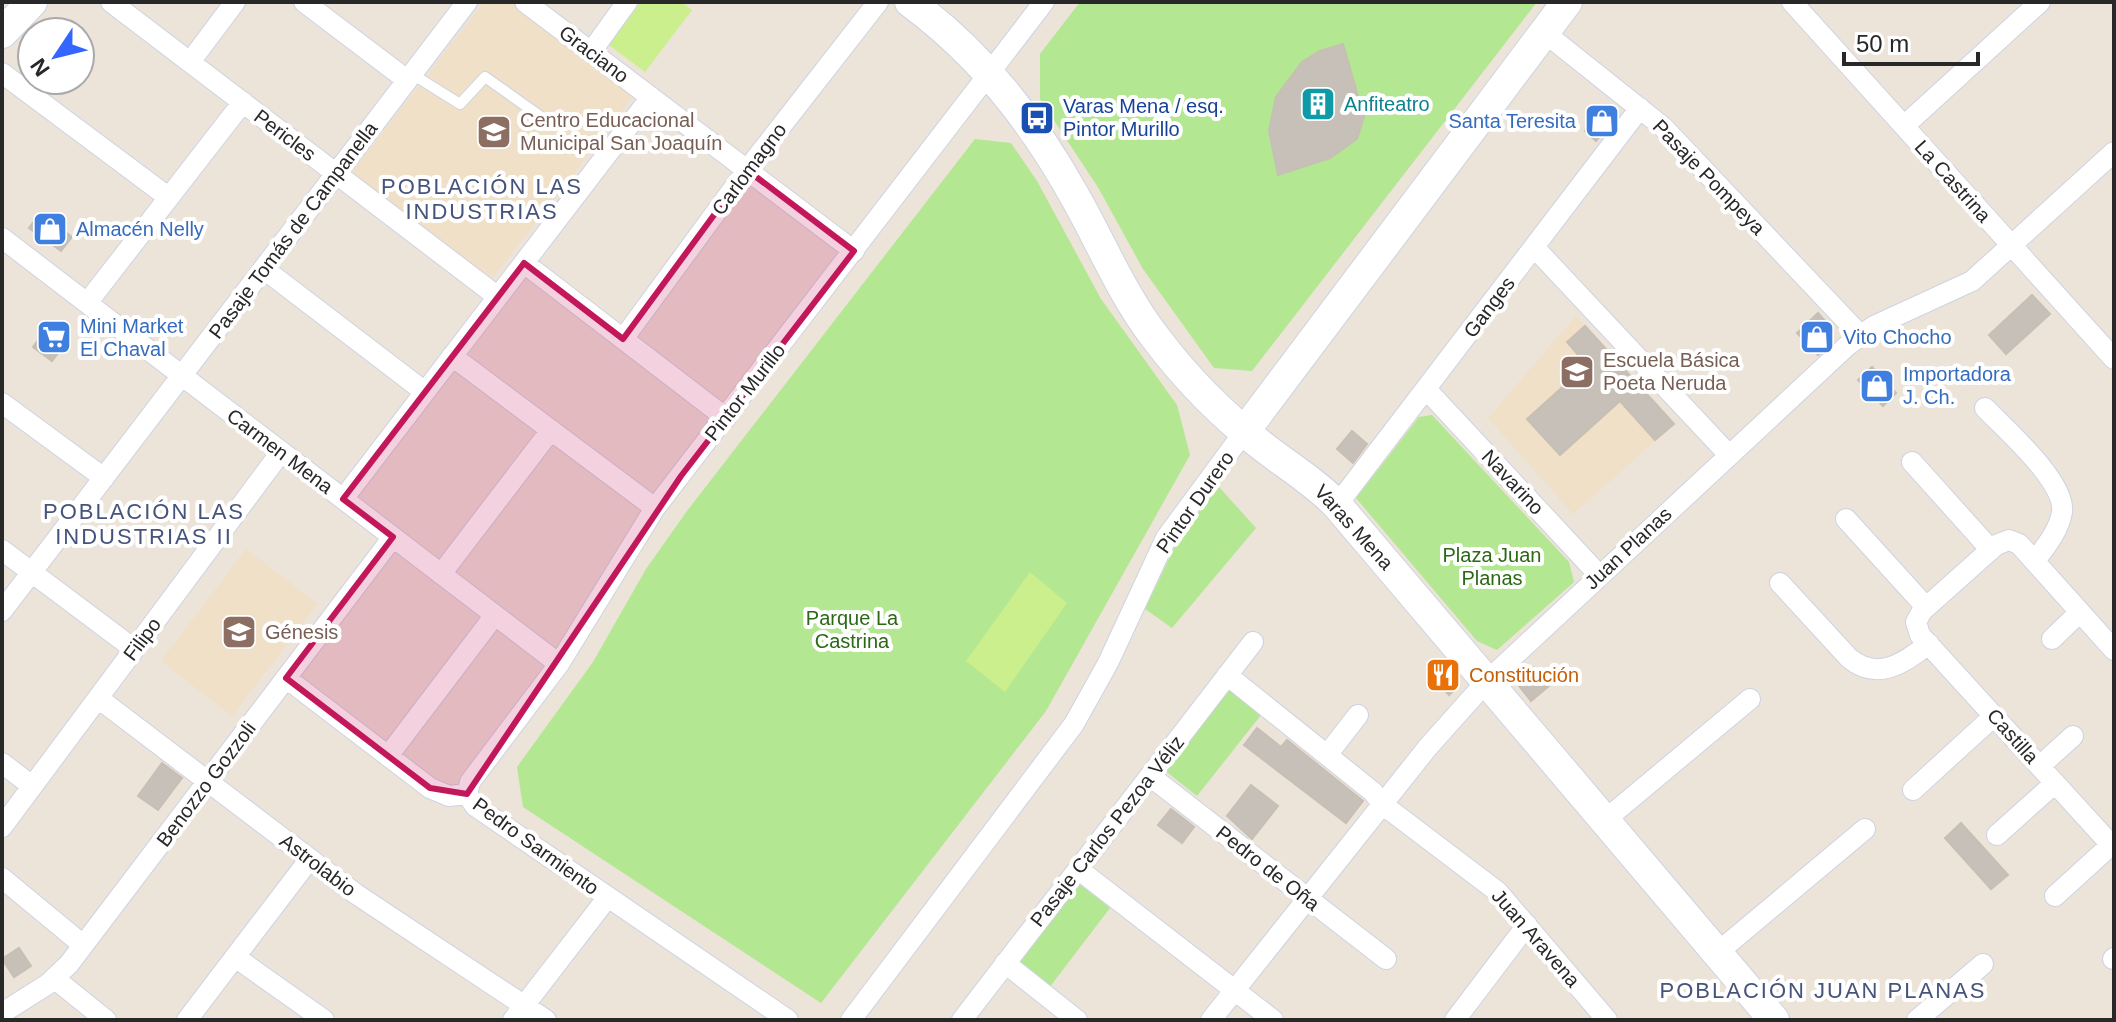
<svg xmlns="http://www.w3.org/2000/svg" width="2116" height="1022" font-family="Helvetica,sans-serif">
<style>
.education{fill:#efe0c7}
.green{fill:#b3e791}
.pitch{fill:#cbef8c}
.building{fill:#c7c0b9;stroke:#c7bfb3;stroke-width:2}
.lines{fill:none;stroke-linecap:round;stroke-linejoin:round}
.lane-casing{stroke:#ced3e3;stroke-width:12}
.street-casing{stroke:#ced3e3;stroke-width:22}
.secondary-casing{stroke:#ced3e3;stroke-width:32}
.lane{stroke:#fff;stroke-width:10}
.street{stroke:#fff;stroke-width:20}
.secondary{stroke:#fff;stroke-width:30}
.marked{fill:#c2185b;fill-opacity:0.2;stroke:#c2185b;stroke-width:6;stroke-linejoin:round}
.labels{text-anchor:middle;stroke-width:8;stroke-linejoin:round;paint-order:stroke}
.street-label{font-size:20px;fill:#282828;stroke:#fff}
.culture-label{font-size:20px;fill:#0d838f;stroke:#fff;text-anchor:start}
.transit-label{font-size:20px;fill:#164399;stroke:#fff;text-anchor:start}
.education-label{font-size:20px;fill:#785e54;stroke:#fff;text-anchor:start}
.shop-label{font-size:20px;fill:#366cbe;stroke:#fff;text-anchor:start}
.park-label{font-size:20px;fill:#2b6915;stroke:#fff}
.food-label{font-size:20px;fill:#c56008;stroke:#fff;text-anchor:start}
.neighbourhood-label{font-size:22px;letter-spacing:2px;fill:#46537c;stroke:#fff}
</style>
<rect width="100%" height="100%" fill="#ece3d9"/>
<path class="education" d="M 484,2 L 520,2 L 636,93 L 491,280 L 352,172 Z
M 1576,316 L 1674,424 L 1573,514 L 1488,418 Z
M 246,549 L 318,604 L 232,716 L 161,661 Z"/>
<path class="green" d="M 1080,2 L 1537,2 L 1252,371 L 1214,368 L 1143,269 L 1099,189 L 1040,99 L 1040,54 Z
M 975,139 L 1011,143 L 1037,181 L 1101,299 L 1177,405 L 1190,455 L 1046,711 L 821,1003 L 523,807 L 517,767 L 593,662 L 646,569 L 687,511 Z
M 1432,415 L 1569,562 L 1574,582 L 1497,650 L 1477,641 L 1356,498 L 1419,417 Z
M 1219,487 L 1256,528 L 1172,628 L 1145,609 L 1181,534 Z
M 1227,688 L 1261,715 L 1197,796 L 1163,769 Z
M 1078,883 L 1110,908 L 1049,988 L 1017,963 Z"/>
<path class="pitch" d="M 641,2 L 681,2 L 692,10 L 645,72 L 609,45 Z
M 1030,572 L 1067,603 L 1005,692 L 966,661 Z"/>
<path class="building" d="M 1343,44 L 1364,117 L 1357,139 L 1330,158 L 1278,175 L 1269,131 L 1276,97 L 1302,62 L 1320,51 Z
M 1606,106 L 1617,116 L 1596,141 L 1585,131 Z
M 40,213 L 72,237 L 61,251 L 29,228 Z
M 2032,295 L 2050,314 L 2006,354 L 1989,335 Z
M 1818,313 L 1833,330 L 1833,341 L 1818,355 L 1797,333 Z
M 50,324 L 69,338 L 52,361 L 33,347 Z
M 1585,326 L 1674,424 L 1655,440 L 1620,401 L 1560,455 L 1527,419 L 1587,365 L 1567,342 Z
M 1872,367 L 1896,393 L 1883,406 L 1858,380 Z
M 1352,431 L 1367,444 L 1353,463 L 1337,449 Z
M 1440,660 L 1458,679 L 1458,686 L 1449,695 L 1428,671 Z
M 1533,667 L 1549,686 L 1531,701 L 1519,686 L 1521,677 Z
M 1257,728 L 1281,747 L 1287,740 L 1363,801 L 1346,823 L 1244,745 Z
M 162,763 L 182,778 L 158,810 L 138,796 Z
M 1251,785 L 1278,806 L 1252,839 L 1227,816 Z
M 1171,809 L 1194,827 L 1182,843 L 1158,825 Z
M 1961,823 L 2008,875 L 1991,889 L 1945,838 Z
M 19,948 L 31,966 L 14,977 L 2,959 Z"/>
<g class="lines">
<g class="lane-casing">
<path id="lane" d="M 412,74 L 460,104 L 485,77 L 540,116"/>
</g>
<g class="street-casing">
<path id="street" d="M 111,2 L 498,297
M 304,2 L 407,80
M 525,2 L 854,251
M 1792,2 L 2114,359
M 1545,33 L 1663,127 L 1860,335
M 591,52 L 627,2
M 190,62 L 235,2
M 2,73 L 168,197
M 1904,126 L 2040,2
M 2,238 L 559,664
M 1534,247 L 1729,455
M 524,263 L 726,418
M 264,269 L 425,392
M 87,303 L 243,102
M 623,339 L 747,170 L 878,2
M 452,356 L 655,508
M 1426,389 L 1599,575
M 2,403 L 104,478
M 1985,408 C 2006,430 2066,482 2062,512 C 2059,531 2045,547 2035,561
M 1912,462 L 1991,550
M 343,499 L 651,97
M 1337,505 L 1640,108
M 1846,519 L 1926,607
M 2,550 L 134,649
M 441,574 L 551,430
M 1780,583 L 1849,658 C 1878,682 1903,663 1929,644
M 2,611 L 467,2
M 2052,639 L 2080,612
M 2114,650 L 2019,544 L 2009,540 L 1996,545 L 1922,611 L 1916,622 L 1920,635 L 2114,848
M 1227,675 L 1373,792 L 1382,804 L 1498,892 L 1607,1020
M 286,678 L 430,788 L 449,796 L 467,794
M 98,698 L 356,894 L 546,1020
M 1327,755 L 1358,715
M 388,756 L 495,615
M 2,763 L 32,786
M 2040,766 L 2073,736
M 1150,776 L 1386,959
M 1913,790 L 1994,716
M 467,794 L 470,782 L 559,664 L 655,508 L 1044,2
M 467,794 L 475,806 L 788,1020
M 1605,820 L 1750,699
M 2,827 L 281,452
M 1997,835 L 2055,783
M 1078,869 L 1273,1020
M 2,878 L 83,945
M 2055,896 L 2111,845
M 1717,953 L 1865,829
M 235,957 L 324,1020
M 2113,959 L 2114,958
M 1005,963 L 1077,1020
M 55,979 L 106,1020
M 2,1013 L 48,984 L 69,964 L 393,537
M 187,1020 L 309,860
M 513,1020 L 608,897
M 851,1020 L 1074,724 L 1108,663 L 1166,538 L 1244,432
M 962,1020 L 1253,642
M 1211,1020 L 1428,747 L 1487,681 L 1847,346 L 1874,326 L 1972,281 L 2114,152
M 1455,1020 L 1527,925
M 1917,1020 L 1983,964"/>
</g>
<g class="secondary-casing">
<path id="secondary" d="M 910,2 C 978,52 1033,121 1074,195 C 1101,242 1121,293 1155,337 C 1185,377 1221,414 1261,445 C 1286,465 1314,481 1337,505 L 1774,1020
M 2,33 L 32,2
M 1244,432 L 1567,2"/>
</g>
<use href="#lane" class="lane"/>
<use href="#street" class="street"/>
<use href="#secondary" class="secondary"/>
</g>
<path class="marked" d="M 747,170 L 854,251 L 681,476 L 467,794 L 430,788 L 286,678 L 393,537 L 343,499 L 524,263 L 623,339 Z"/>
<defs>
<g id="building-square" transform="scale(1.8)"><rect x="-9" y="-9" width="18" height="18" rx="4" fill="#0f9aa8" stroke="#fff"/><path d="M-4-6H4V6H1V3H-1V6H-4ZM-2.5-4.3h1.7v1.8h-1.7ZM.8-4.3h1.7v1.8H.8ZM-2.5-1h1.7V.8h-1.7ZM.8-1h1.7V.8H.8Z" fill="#fff"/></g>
<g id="bus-square" transform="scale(1.8)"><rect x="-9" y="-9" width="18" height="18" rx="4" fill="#1a4fb4" stroke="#fff"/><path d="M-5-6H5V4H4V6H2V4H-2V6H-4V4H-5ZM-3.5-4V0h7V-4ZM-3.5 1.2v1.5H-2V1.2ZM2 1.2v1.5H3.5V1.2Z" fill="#fff"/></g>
<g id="shop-square" transform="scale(1.8)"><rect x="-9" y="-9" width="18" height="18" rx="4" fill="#3f7fe0" stroke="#fff"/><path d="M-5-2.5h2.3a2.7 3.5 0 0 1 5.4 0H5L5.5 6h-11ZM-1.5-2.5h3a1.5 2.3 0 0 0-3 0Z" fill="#fff"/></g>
<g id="school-square" transform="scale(1.8)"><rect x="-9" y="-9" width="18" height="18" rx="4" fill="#8d6e63" stroke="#fff"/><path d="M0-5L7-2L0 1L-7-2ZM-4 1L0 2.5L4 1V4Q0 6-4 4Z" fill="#fff"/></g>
<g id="supermarket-square" transform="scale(1.8)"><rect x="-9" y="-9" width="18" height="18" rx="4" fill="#3f7fe0" stroke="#fff"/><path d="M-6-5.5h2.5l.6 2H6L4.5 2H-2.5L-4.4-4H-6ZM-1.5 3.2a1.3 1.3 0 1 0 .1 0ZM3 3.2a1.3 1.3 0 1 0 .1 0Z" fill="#fff"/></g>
<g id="restaurant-square" transform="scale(1.8)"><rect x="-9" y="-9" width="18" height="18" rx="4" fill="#e8710a" stroke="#fff"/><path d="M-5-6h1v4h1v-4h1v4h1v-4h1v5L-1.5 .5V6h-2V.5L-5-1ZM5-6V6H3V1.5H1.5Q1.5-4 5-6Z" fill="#fff"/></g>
</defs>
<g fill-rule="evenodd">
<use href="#building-square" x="1318" y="104"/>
<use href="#bus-square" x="1037" y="118"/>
<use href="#shop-square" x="1602" y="121"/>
<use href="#school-square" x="494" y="132"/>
<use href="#shop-square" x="50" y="229"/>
<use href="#supermarket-square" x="54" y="337"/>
<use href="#shop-square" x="1817" y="337"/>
<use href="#school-square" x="1577" y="372"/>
<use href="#shop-square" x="1877" y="386"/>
<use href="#school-square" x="239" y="632"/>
<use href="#restaurant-square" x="1443" y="675"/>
</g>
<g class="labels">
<g class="street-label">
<text transform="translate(594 54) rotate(37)" y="7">Graciano</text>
<text transform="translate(285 135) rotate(37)" y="7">Pericles</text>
<text transform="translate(749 169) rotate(-53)" y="7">Carlomagno</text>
<text transform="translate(1709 177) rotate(46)" y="7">Pasaje Pompeya</text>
<text transform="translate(1953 181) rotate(48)" y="7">La Castrina</text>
<text transform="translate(293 230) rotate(-53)" y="7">Pasaje Tomás de Campanella</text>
<text transform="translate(1489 307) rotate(-53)" y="7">Ganges</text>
<text transform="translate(745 392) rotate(-52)" y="7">Pintor Murillo</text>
<text transform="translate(280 451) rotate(37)" y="7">Carmen Mena</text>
<text transform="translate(1513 482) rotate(47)" y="7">Navarino</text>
<text transform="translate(1195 502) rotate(-55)" y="7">Pintor Durero</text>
<text transform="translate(1354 527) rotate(48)" y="7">Varas Mena</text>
<text transform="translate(1628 548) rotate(-43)" y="7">Juan Planas</text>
<text transform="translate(142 639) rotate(-53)" y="7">Filipo</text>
<text transform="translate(2013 736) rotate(48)" y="7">Castilla</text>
<text transform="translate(206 784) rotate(-53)" y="7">Benozzo Gozzoli</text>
<text transform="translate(1107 831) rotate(-52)" y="7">Pasaje Carlos Pezoa Véliz</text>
<text transform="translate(536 846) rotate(36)" y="7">Pedro Sarmiento</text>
<text transform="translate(318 865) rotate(37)" y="7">Astrolabio</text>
<text transform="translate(1268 868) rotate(38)" y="7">Pedro de Oña</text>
<text transform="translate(1536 938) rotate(49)" y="7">Juan Aravena</text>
</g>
<g class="culture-label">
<text x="1344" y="111">Anfiteatro</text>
</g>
<g class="transit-label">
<text x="1063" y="113">Varas Mena / esq.<tspan x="1063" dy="23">Pintor Murillo</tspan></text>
</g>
<g class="education-label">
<text x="520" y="127">Centro Educacional<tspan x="520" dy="23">Municipal San Joaquín</tspan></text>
<text x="1603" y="367">Escuela Básica<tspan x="1603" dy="23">Poeta Neruda</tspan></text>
<text x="265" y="639">Génesis</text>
</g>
<g class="shop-label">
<text x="1576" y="128" text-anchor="end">Santa Teresita</text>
<text x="76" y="236">Almacén Nelly</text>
<text x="80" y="333">Mini Market<tspan x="80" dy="23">El Chaval</tspan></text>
<text x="1843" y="344">Vito Chocho</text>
<text x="1903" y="381">Importadora<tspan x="1903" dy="23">J. Ch.</tspan></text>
</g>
<g class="park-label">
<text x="1492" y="562">Plaza Juan<tspan x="1492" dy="23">Planas</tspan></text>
<text x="852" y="625">Parque La<tspan x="852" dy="23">Castrina</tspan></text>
</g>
<g class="food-label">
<text x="1469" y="682">Constitución</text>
</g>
<g class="neighbourhood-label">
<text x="482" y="194">POBLACIÓN LAS<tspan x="482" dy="25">INDUSTRIAS</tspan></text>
<text x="144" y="519">POBLACIÓN LAS<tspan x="144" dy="25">INDUSTRIAS II</tspan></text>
<text x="1823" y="998">POBLACIÓN JUAN PLANAS</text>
</g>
</g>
<rect width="2116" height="1022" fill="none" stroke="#282828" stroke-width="8"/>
<g transform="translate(56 56) rotate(235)"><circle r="38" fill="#ffffff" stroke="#a9a9a9" stroke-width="2"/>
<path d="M0-6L14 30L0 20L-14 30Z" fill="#3365ff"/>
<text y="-12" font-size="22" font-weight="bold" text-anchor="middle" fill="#282828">N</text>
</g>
<path d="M1844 52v12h134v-12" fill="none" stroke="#282828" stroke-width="4"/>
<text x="1856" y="52" font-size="24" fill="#282828" stroke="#ffffff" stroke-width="6" paint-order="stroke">50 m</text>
</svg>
